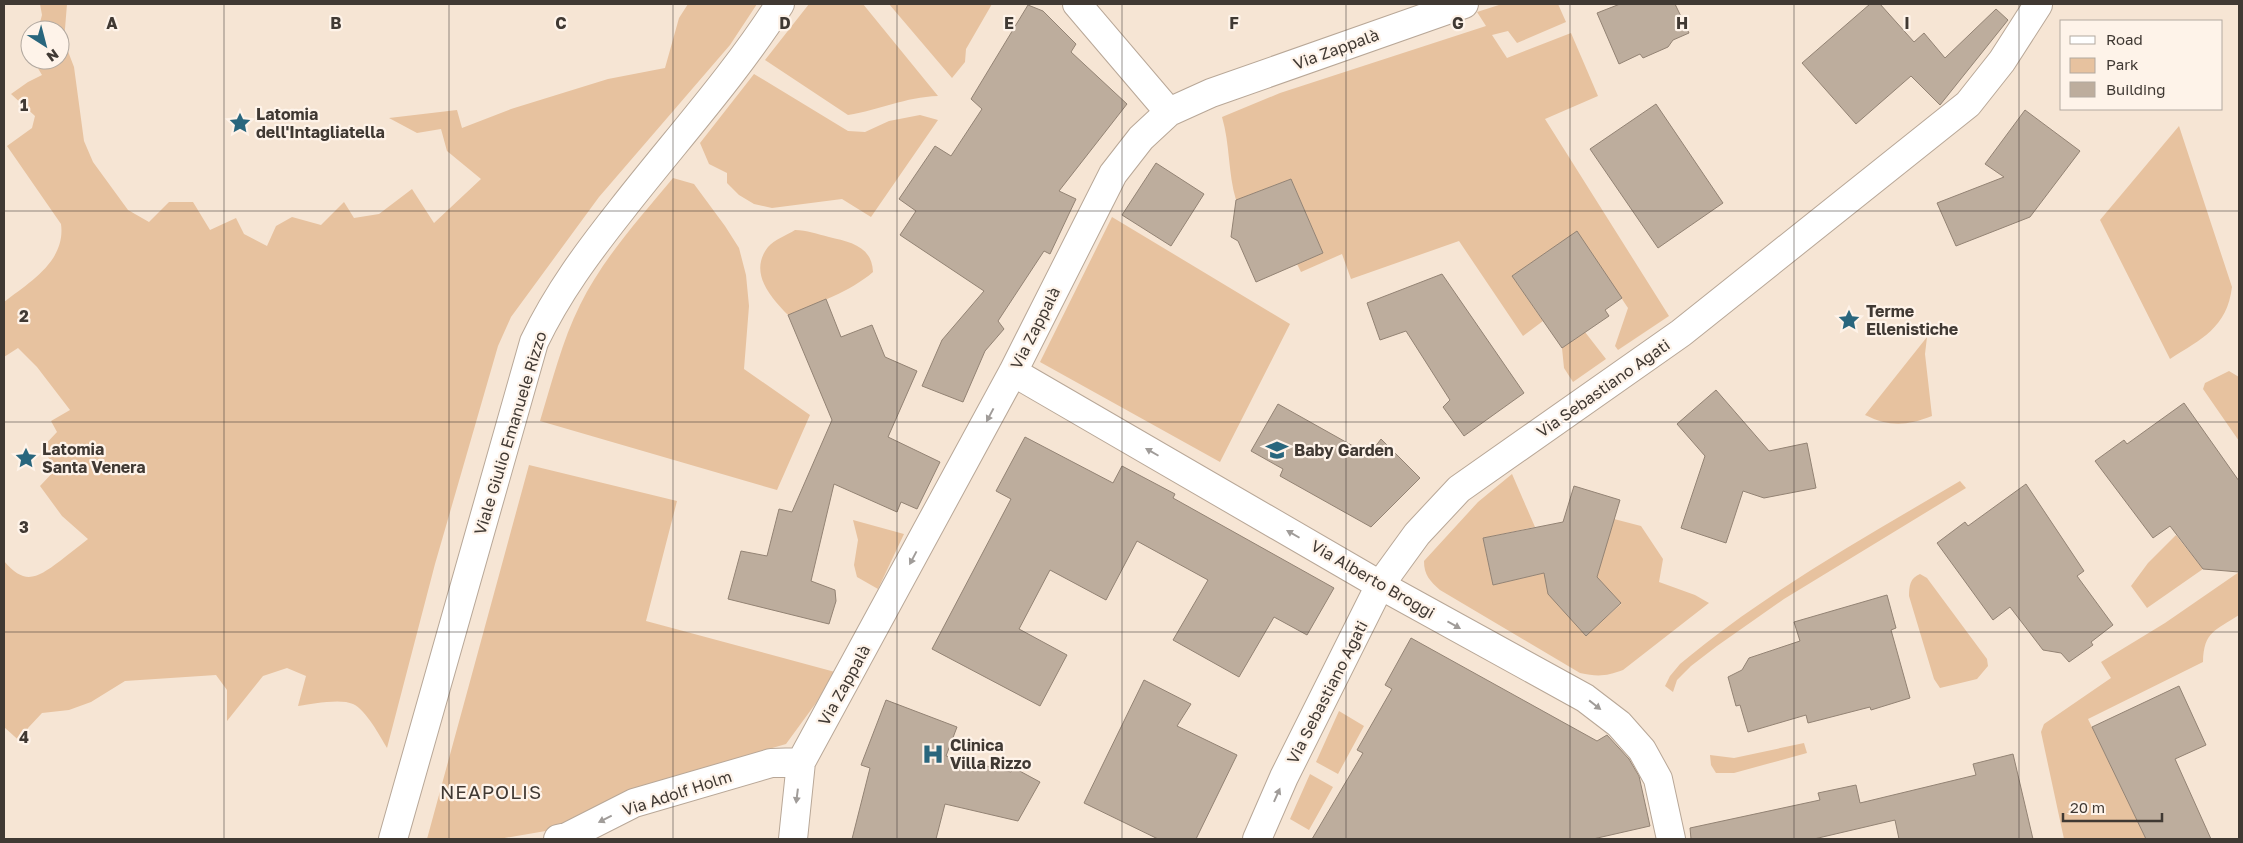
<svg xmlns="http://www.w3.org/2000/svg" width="2243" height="843" font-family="'Golos Text',sans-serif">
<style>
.green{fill:#e7c29f}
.building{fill:#bdad9d;stroke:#938374}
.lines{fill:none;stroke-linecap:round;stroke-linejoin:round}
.minor-casing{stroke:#b8a797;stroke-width:30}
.minor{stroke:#fff;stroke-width:28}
.oneway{fill:#a09c99}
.grid{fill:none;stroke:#403933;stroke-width:1;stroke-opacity:0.55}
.labels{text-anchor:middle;stroke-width:4.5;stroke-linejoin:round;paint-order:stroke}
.street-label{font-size:16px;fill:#403933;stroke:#fef3e9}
.poi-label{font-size:16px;font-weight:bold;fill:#403933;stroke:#fef3e9;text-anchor:start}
.quarter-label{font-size:19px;letter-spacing:1px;fill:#403933;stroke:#fef3e9}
.grid-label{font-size:16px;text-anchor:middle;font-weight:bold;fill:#403933;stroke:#fef3e9;stroke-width:4.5;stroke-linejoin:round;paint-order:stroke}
</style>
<rect width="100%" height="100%" fill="#f6e5d4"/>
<path class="green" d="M 40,4 L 67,4 L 64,41 L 74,67 L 84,141 L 93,162 L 128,210 L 149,222 L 169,202 L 193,202 L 210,230 L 236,218 L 244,234 L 267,246 L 276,226 L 292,217 L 321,225 L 344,202 L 354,218 L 379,214 L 412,189 L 434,223 L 481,179 L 447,151 L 441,129 L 417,133 L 389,118 L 457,110 L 462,128 L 511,109 L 608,79 L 665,68 L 679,18 L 688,4 L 757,4 L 730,45 L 599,197 L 511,317 L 498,346 L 435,564 L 387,748 C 380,736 366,710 353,704 C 341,698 311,704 298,706 L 306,676 L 287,668 L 263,676 L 227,721 L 227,690 L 216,675 L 125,681 L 91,702 L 69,710 L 42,713 L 28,728 L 24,745 L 4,727 L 4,561 C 25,586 37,578 60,561 C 69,554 79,546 88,539 L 62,516 L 40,486 L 57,468 L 41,449 L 57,432 L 51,421 L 70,410 L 37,367 L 18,348 L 4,357 L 4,302 C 30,282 66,261 61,224 L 7,146 L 32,128 L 35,116 L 11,94 L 28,82 L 42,75 L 33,60 L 60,60 L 60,30 L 38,30 L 42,15 Z
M 809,4 L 863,4 L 938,96 C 905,97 880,110 848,115 L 765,60 Z
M 889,4 L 992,4 L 966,49 L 965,62 L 952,78 Z
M 1502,4 L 1558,4 L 1566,22 L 1517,43 L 1508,31 L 1492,35 L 1507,58 L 1571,33 L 1598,96 L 1545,119 L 1669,316 L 1618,350 L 1615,346 L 1628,308 L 1577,232 L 1512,276 L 1543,321 L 1523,336 L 1459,241 L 1351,279 L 1342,254 L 1301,272 L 1297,264 L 1323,253 L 1291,179 L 1236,200 C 1228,173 1230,144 1222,117 L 1280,93 L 1486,26 L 1477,12 Z
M 754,74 L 848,131 L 865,132 L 889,121 L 920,115 L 938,120 L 871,217 L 842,199 L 772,208 L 754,204 L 739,195 L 727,183 L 727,173 L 709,164 L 700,143 Z
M 2179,126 L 2232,287 C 2227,328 2201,339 2170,359 L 2100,220 Z
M 673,178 L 694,184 L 725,226 L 739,248 L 746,275 L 749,306 L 744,369 L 810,415 L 777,490 L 540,421 C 552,382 562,341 580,305 C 603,258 640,218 673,178 Z
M 1112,217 L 1290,324 L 1220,462 L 1040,362 Z
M 795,230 C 807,230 817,234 829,237 C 850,242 872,246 873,272 C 850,292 817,303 788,315 C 771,297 748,273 768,247 C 774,240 787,235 795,230 Z
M 1585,332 L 1606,359 L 1573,382 L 1564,368 L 1562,348 Z
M 1927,337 L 1925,354 L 1932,416 C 1906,426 1890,427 1865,415 Z
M 2229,371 L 2239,377 L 2239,441 L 2203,389 L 2205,383 Z
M 529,465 L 677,501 L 646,621 L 835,672 L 816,703 L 786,744 L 632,789 L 563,828 L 499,839 L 427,839 Z
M 1512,474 L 1535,527 L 1483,538 L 1493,585 L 1544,573 L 1586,635 L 1621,604 L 1585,564 L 1614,519 L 1641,526 L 1663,559 L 1659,582 L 1695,595 L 1709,603 L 1623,670 C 1607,676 1598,677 1580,673 L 1440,590 C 1430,581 1424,575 1424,561 L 1478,502 Z
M 1960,481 L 1966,488 L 1784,599 L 1717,646 L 1691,666 L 1677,680 L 1673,692 L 1665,686 L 1670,676 L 1680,664 C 1766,592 1864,538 1960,481 Z
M 853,520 L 904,534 L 878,589 L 857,577 L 854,565 L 858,540 Z
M 2176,535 L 2203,569 L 2147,608 L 2131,586 L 2148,563 Z
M 2239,572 L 2239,615 C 2215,631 2204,631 2203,662 L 2088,719 L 2146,839 L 2064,839 L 2041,732 L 2044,724 L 2111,678 L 2101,662 L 2165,623 Z
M 1920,574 L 1927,578 L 1987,659 L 1988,666 L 1977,679 L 1940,688 L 1934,679 L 1909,596 C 1909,586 1910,578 1920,574 Z
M 1339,711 L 1364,726 L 1338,774 L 1316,762 Z
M 1804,743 L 1807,753 L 1734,773 L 1716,773 L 1711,765 L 1710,755 L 1734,758 Z
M 1310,774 L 1333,787 L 1309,830 L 1290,819 Z"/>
<path class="building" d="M 1620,4 L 1675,4 L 1689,33 L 1673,40 L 1668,47 L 1643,58 L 1640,54 L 1619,64 L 1597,13 Z
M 1870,4 L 1880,4 L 1914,42 L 1924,33 L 1945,58 L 1996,9 L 2008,20 L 1940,105 L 1911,76 L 1856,124 L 1802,63 Z
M 1028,5 L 1043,11 L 1076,44 L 1071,52 L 1127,104 L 1059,191 L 1076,199 L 1050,254 L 1044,251 L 998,321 L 1004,329 L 985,351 L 963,402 L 922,386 L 942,340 L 984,291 L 900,235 L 916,211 L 899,199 L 935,146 L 951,156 L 982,109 L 971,99 Z
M 1656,104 L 1723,203 L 1658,248 L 1590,149 Z
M 2025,110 L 2080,151 L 2030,217 L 1956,246 L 1937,203 L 2004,177 L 1985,164 Z
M 1156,163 L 1204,194 L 1171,246 L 1122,215 Z
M 1291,179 L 1323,253 L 1256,282 L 1238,241 L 1231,237 L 1236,200 Z
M 1577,231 L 1622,298 L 1605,310 L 1609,316 L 1562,348 L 1512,276 Z
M 1442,274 L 1524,393 L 1464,436 L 1443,407 L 1450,400 L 1406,331 L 1380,340 L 1367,303 Z
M 826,299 L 841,337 L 872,325 L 885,357 L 917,371 L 888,437 L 940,462 L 917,509 L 901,502 L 897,512 L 834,484 L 811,581 L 835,590 L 836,601 L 829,624 L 728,599 L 741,551 L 767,556 L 779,509 L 792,512 L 832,420 L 788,315 Z
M 1716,390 L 1769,451 L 1807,443 L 1816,488 L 1764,498 L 1743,491 L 1726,543 L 1681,528 L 1705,456 L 1677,424 Z
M 2184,403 L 2239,481 L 2239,572 L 2203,569 L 2170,526 L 2153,538 L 2095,461 L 2124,440 L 2127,444 Z
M 1278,404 L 1369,455 L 1381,439 L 1420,478 L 1371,527 L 1280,476 L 1283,469 L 1251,451 Z
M 1025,437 L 1113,483 L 1122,466 L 1175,494 L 1173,498 L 1334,588 L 1307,635 L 1274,617 L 1239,677 L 1173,640 L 1208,580 L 1137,541 L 1106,600 L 1050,570 L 1019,629 L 1067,655 L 1040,706 L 932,649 L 1011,499 L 996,491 Z
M 2026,484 L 2084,571 L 2077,576 L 2113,625 L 2091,642 L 2093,645 L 2069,662 L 2061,653 L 2043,650 L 2010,607 L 1993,620 L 1937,543 L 1965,522 L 1968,526 Z
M 1574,486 L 1620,500 L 1597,577 L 1621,603 L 1586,636 L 1548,594 L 1544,573 L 1493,585 L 1483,538 L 1563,522 Z
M 1887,595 L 1896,628 L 1891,630 L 1910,698 L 1871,710 L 1870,707 L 1808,723 L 1806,715 L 1748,732 L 1740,705 L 1736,706 L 1728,677 L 1742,670 L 1749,658 L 1800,641 L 1794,622 Z
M 1411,638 L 1597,741 L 1607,735 L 1629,759 L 1639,776 L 1650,826 L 1593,839 L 1312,839 L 1363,753 L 1357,750 L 1392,689 L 1385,685 Z
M 1144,680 L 1191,704 L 1177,726 L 1237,755 L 1196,839 L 1158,839 L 1084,803 Z
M 2179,686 L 2206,745 L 2175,759 L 2211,839 L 2146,839 L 2092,727 Z
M 886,700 L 957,727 L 946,756 L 1011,772 L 1014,768 L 1040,782 L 1018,821 L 945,804 L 936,839 L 852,839 L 870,768 L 861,765 Z
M 2013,754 L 2033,839 L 1899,839 L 1895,820 L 1814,839 L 1691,839 L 1690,828 L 1820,800 L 1818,793 L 1856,785 L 1860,803 L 1976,775 L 1973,764 Z"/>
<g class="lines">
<g class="minor-casing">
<path id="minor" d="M 1077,4 L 1169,112
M 1013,372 L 1380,585 L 1585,698 L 1619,724 L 1642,750 L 1658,779 L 1671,839
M 393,839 L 534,342 C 558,292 588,252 622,209 C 675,141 734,76 780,4
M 558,839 L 567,837 L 634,803 L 771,763 L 801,762
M 793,839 L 801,762 L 1013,372 L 1113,174 L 1141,138 L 1169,112 L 1211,93 L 1464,4
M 1257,839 L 1284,777 L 1380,585 L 1417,534 L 1459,489 L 1681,333 L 1968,104 L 2002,61 L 2038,5"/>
</g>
<use href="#minor" class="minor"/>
</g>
<defs><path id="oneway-solid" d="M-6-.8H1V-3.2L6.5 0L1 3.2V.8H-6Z" transform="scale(1.25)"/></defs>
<g class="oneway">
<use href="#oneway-solid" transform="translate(990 415) rotate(118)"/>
<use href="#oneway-solid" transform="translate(1152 452) rotate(-150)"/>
<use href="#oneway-solid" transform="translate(1293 534) rotate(-150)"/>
<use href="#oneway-solid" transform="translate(913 558) rotate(118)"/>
<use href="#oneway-solid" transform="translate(1454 625) rotate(29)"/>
<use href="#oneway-solid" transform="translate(1595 705) rotate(38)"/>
<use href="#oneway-solid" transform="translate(1277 795) rotate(-66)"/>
<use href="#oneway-solid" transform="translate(797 796) rotate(97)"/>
<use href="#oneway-solid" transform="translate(605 819) rotate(153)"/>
</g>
<path class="grid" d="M 224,4 L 224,839M 449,4 L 449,839M 673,4 L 673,839M 897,4 L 897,839M 1122,4 L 1122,839M 1346,4 L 1346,839M 1570,4 L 1570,839M 1794,4 L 1794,839M 2019,4 L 2019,839M 4,211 L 2239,211M 4,422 L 2239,422M 4,632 L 2239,632"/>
<defs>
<g id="sight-bare" transform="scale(1.725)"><path d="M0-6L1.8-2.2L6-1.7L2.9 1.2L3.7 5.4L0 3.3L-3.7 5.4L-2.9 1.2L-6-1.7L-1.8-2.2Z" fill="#29667d" stroke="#fef3e9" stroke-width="2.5" paint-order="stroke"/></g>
<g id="school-bare" transform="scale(1.725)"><path d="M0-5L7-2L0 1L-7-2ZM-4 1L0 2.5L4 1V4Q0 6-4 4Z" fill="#29667d" stroke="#fef3e9" stroke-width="2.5" paint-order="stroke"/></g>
<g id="hospital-bare" transform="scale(1.725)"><path d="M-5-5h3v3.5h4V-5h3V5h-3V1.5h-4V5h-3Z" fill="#29667d" stroke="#fef3e9" stroke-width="2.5" paint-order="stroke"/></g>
</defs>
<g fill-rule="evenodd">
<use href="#sight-bare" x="240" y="123"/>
<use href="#sight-bare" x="1849" y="320"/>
<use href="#school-bare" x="1277" y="450"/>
<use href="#sight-bare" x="26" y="458"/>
<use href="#hospital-bare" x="933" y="754"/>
</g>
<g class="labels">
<g class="street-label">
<text transform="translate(1336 49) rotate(-20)" y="6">Via Zappalà</text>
<text transform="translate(1035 328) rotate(-63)" y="6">Via Zappalà</text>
<text transform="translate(1603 388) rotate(-35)" y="6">Via Sebastiano Agati</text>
<text transform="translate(510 433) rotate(-73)" y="6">Viale Giulio Emanuele Rizzo</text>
<text transform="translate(1373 579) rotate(30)" y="6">Via Alberto Broggi</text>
<text transform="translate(844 685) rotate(-61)" y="6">Via Zappalà</text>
<text transform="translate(1327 692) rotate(-63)" y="6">Via Sebastiano Agati</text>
<text transform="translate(677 793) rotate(-18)" y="6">Via Adolf Holm</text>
</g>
<g class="poi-label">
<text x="256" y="120">Latomia<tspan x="256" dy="18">dell'Intagliatella</tspan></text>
<text x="1866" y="317">Terme<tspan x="1866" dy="18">Ellenistiche</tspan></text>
<text x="42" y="455">Latomia<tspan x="42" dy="18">Santa Venera</tspan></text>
<text x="1294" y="456">Baby Garden</text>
<text x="950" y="751">Clinica<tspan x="950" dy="18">Villa Rizzo</tspan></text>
</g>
<g class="quarter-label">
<text x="491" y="799">NEAPOLIS</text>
</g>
</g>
<g class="grid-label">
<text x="112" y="29">A</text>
<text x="336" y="29">B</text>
<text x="561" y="29">C</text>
<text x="785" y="29">D</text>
<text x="1009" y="29">E</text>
<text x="1234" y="29">F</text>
<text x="1458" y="29">G</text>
<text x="1682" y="29">H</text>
<text x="1907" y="29">I</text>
<text x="24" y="111">1</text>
<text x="24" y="322">2</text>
<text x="24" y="533">3</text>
<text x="24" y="743">4</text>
</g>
<rect width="2243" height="843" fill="none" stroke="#403933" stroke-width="10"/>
<rect x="2060" y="20" width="162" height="90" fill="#fef3e9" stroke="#b2a9a0"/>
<rect x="2070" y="36" width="25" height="8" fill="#ffffff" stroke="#b2a9a0"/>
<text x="2106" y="45" font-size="15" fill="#403933">Road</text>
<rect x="2070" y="58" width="25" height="15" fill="#e7c29f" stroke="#b2a9a0"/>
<text x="2106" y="70" font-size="15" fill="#403933">Park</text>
<rect x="2070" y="82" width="25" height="15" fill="#bdad9d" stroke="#b2a9a0"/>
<text x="2106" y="95" font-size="15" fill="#403933">Building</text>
<g transform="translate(45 45) rotate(144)"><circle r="24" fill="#fef3e9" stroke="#b2a9a0"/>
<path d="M0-4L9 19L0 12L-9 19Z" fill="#29667d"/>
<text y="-8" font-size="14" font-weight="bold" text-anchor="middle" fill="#403933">N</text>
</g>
<path d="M2063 813v8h99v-8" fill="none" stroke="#403933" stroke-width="2.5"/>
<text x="2070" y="813" font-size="15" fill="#403933" stroke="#fef3e9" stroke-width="4" paint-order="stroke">20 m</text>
</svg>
